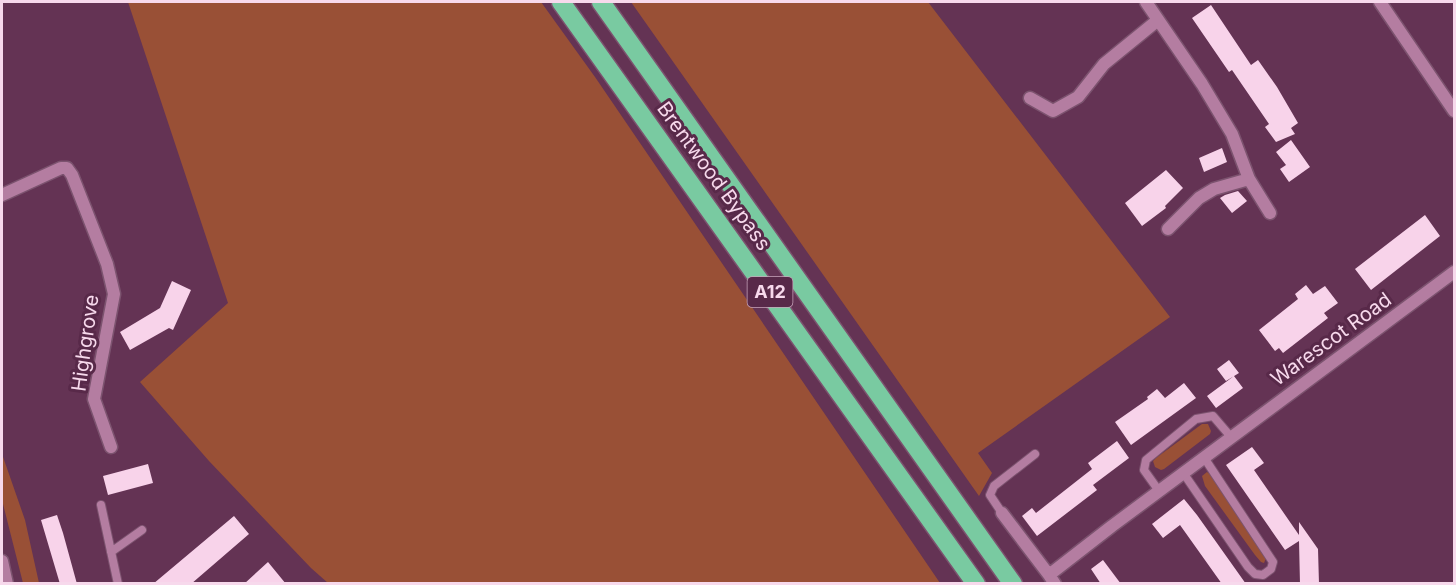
<svg xmlns="http://www.w3.org/2000/svg" width="1456" height="585" font-family="Inter,sans-serif">
<style>
.green{fill:#995036}
.building{fill:#f8d3ea}
.lines{fill:none;stroke-linecap:round;stroke-linejoin:round}
.lane-casing{stroke:#7c536f;stroke-width:10}
.street-casing{stroke:#7c536f;stroke-width:15}
.highway-casing{stroke:#7c536f;stroke-width:21}
.lane{stroke:#b47da1;stroke-width:8}
.street{stroke:#b47da1;stroke-width:12}
.highway{stroke:#79caa1;stroke-width:18}
.labels{text-anchor:middle;stroke-width:6;stroke-linejoin:round;paint-order:stroke}
.shield{fill:#582949;stroke:#c7a4bb;stroke-width:1.5}
.shield-label{font-size:18px;font-weight:bold;fill:#f7d9ec}
.street-label{font-size:20px;fill:#f7d9ec;stroke:#582949}
</style>
<rect width="100%" height="100%" fill="#643354"/>
<path class="green" d="M 128,2 L 541,2 L 595,77 L 940,583 L 328,583 L 311,568 L 209,461 L 140,382 L 228,303 Z
M 631,2 L 928,2 L 1170,317 L 978,453 L 992,473 L 979,496 Z
M 1202,424 L 1208,424 L 1211,431 L 1210,434 L 1164,469 L 1161,470 L 1155,467 L 1153,461 L 1156,458 Z
M 2,454 L 25,520 L 39,583 L 23,583 L 2,500 Z
M 1207,472 L 1213,476 L 1266,558 L 1264,563 L 1261,562 L 1255,555 L 1205,486 L 1202,476 Z"/>
<path class="building" d="M 1211,5 L 1251,65 L 1258,60 L 1277,87 L 1298,123 L 1291,128 L 1295,134 L 1276,142 L 1265,127 L 1269,124 L 1232,70 L 1229,72 L 1192,18 Z
M 1291,140 L 1310,167 L 1289,182 L 1280,169 L 1286,165 L 1276,152 Z
M 1222,148 L 1227,162 L 1204,172 L 1199,158 Z
M 1166,170 L 1183,188 L 1165,206 L 1166,208 L 1142,226 L 1125,203 Z
M 1238,191 L 1247,201 L 1232,213 L 1220,198 L 1225,195 Z
M 1425,215 L 1440,236 L 1371,290 L 1355,269 Z
M 172,281 L 191,290 L 173,330 L 169,328 L 130,350 L 120,332 L 160,308 Z
M 1306,285 L 1313,294 L 1325,286 L 1338,303 L 1324,313 L 1328,318 L 1283,353 L 1279,348 L 1275,351 L 1259,330 L 1298,299 L 1295,294 Z
M 1229,360 L 1239,373 L 1226,381 L 1217,369 Z
M 1234,376 L 1243,388 L 1216,408 L 1207,396 Z
M 1184,383 L 1196,398 L 1131,445 L 1115,422 L 1148,399 L 1147,397 L 1157,389 L 1165,398 Z
M 1117,441 L 1129,458 L 1093,485 L 1097,490 L 1037,536 L 1022,516 L 1032,508 L 1036,513 L 1092,469 L 1088,463 Z
M 1252,447 L 1264,463 L 1254,470 L 1299,535 L 1299,522 L 1318,549 L 1319,584 L 1300,584 L 1299,541 L 1285,550 L 1226,465 Z
M 148,464 L 153,483 L 108,495 L 103,476 Z
M 1184,499 L 1197,515 L 1246,584 L 1222,584 L 1180,525 L 1163,538 L 1152,524 Z
M 57,515 L 63,533 L 77,584 L 60,584 L 41,520 Z
M 234,516 L 249,534 L 191,584 L 153,584 Z
M 1103,560 L 1121,584 L 1101,584 L 1091,569 Z
M 268,562 L 286,584 L 244,584 Z"/>
<g class="lines">
<g class="lane-casing">
<path id="lane" d="M 1184,474 L 1248,567 L 1255,574 L 1263,575 L 1271,569 L 1273,562 L 1205,459
M 1159,491 L 1144,470 L 1146,460 L 1196,419 L 1213,416 L 1231,437
M 101,505 L 118,584
M 1002,513 L 990,495 L 994,486 L 1035,454
M 111,552 L 142,530"/>
</g>
<g class="street-casing">
<path id="street" d="M 1146,2 L 1202,84 L 1232,134 L 1249,179 L 1270,213
M 1380,2 L 1454,111
M 1030,98 L 1053,111 L 1078,97 L 1104,64 L 1158,20
M 2,195 L 61,168 L 67,168 L 72,175 L 107,264 L 114,294 L 94,399 L 111,447
M 1168,229 L 1199,198 L 1214,189 L 1249,179
M 1002,513 L 1049,575
M 2,561 L 7,584
M 1055,584 L 1049,575 L 1112,526 L 1454,272"/>
</g>
<g class="highway-casing">
<path id="highway" d="M 561,2 L 976,584
M 601,2 L 1013,584"/>
</g>
<use href="#lane" class="lane"/>
<use href="#street" class="street"/>
<use href="#highway" class="highway"/>
</g>
<g class="labels">
<rect class="shield" x="747.5" y="277" width="45" height="30" rx="4.5"/>
<g class="shield-label">
<text x="770" y="298">A12</text>
</g>
<g class="street-label">
<text transform="translate(714 176) rotate(54)" y="7">Brentwood Bypass</text>
<text transform="translate(1331 339) rotate(-36)" y="7">Warescot Road</text>
<text transform="translate(85 343) rotate(-82)" y="7">Highgrove</text>
</g>
</g>
<rect width="1456" height="585" fill="none" stroke="#f7d9ec" stroke-width="6"/>
</svg>
